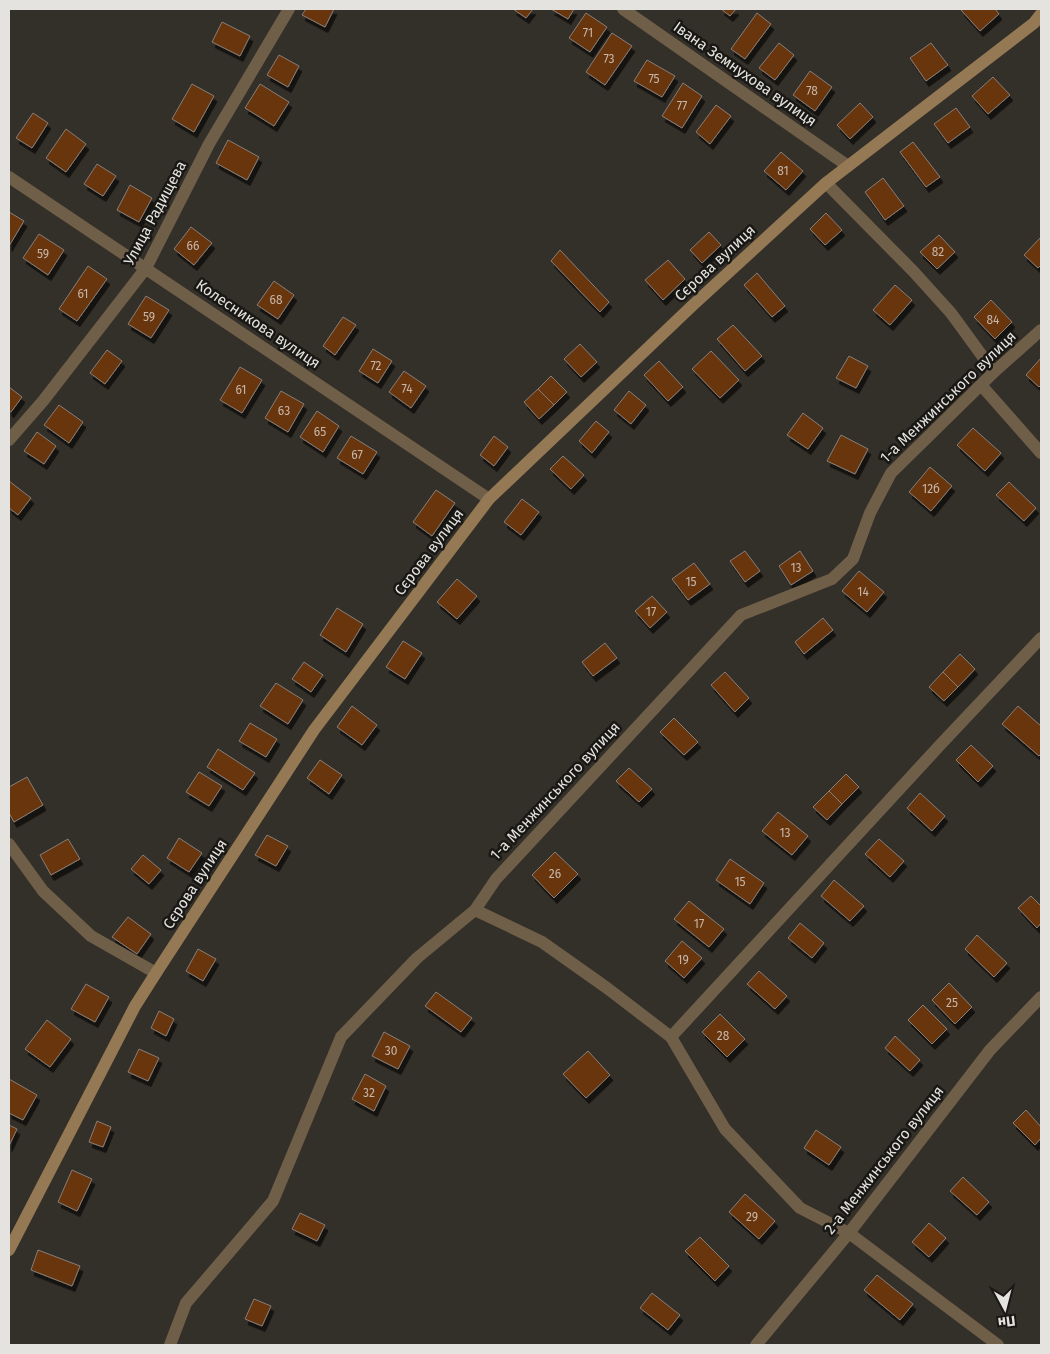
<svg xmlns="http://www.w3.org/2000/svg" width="1050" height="1354" font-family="'Fira Sans',sans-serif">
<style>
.building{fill:#69340b;stroke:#877f7a;filter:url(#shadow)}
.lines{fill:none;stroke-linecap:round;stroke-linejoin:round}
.street{stroke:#705f48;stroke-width:12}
.secondary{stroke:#947954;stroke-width:12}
.labels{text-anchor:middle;stroke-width:5;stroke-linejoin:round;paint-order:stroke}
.number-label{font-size:12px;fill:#c6b7aa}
.street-label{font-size:15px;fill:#e5e3df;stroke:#191815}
</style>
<defs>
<filter id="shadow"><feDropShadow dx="3" dy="5.5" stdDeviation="0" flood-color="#0009"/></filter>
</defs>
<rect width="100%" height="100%" fill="#332f29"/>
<path class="building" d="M 306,9 L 334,9 L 325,27 L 302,15 Z
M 513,9 L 533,9 L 526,18 Z
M 551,9 L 574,9 L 568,19 Z
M 721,9 L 736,9 L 730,16 Z
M 963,9 L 995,9 L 999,14 L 980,31 L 961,10 Z
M 586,13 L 607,27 L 590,52 L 569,38 Z
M 757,13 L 771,24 L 745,59 L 731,49 Z
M 222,22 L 250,36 L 240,56 L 212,42 Z
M 612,33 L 632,46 L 605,85 L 586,72 Z
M 779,43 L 794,55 L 775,80 L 759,68 Z
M 931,43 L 948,65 L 926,81 L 910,58 Z
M 279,55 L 299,66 L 288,87 L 267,75 Z
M 647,60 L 675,76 L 662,97 L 634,81 Z
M 810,71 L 832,87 L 815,111 L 793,95 Z
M 993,77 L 1010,95 L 988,114 L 972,96 Z
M 683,83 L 702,96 L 682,128 L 662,116 Z
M 192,84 L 214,96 L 194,132 L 172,119 Z
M 260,84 L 289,102 L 274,126 L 245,108 Z
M 860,103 L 873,117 L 850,139 L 837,125 Z
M 716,105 L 731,116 L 710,144 L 696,132 Z
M 956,108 L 970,127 L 948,143 L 934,124 Z
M 33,113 L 48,123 L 32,148 L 16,138 Z
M 66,129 L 86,144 L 66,172 L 46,158 Z
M 228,140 L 259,157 L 247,180 L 216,163 Z
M 913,142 L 940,177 L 926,187 L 900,152 Z
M 781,152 L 803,171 L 786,190 L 764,171 Z
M 97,164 L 116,176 L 103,196 L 84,184 Z
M 883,178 L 904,206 L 885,220 L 865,192 Z
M 130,185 L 152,198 L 139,222 L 117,210 Z
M 9,212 L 24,221 L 9,246 Z
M 826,213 L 842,230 L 825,245 L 810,229 Z
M 191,227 L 212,243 L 194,265 L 174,249 Z
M 709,232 L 721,245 L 702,263 L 690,250 Z
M 39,234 L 64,250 L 48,275 L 23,258 Z
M 939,235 L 955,252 L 937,269 L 920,252 Z
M 1041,237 L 1041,265 L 1038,268 L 1024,255 Z
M 560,250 L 609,302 L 600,312 L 551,261 Z
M 668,260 L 685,279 L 663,300 L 645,280 Z
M 88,266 L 107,279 L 77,321 L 59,309 Z
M 757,273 L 785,306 L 772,317 L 744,285 Z
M 274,281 L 294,295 L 278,319 L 257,305 Z
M 895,285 L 912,300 L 890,325 L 873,310 Z
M 146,296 L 169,310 L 151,338 L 128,324 Z
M 991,300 L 1012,322 L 995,339 L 974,317 Z
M 343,317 L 356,325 L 335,355 L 323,346 Z
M 733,325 L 762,356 L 745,371 L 717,339 Z
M 580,344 L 597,362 L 581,377 L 564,359 Z
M 373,349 L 392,361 L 378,383 L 359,371 Z
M 107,350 L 122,361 L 105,384 L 90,373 Z
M 711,351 L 739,380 L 720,398 L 692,369 Z
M 849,356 L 868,366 L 856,388 L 836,378 Z
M 1041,358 L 1041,385 L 1039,387 L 1026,375 Z
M 659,361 L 683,387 L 668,401 L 644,375 Z
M 240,367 L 262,380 L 242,413 L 220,400 Z
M 404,371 L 426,386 L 411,408 L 389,392 Z
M 551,376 L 567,392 L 554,405 L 538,389 Z
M 9,387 L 22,397 L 11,412 L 9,411 Z
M 538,389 L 554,405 L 539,419 L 524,402 Z
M 281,391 L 304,404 L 288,432 L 265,418 Z
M 629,391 L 646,405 L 631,424 L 614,410 Z
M 59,405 L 83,422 L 69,443 L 44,425 Z
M 317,411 L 339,426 L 323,452 L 300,437 Z
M 803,413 L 823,428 L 808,449 L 787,435 Z
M 596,421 L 609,432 L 592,453 L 579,441 Z
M 973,428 L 1001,453 L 985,471 L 957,445 Z
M 37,432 L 56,446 L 44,464 L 24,451 Z
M 841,435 L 868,449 L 855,474 L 827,461 Z
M 351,436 L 377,452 L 363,474 L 337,458 Z
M 494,436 L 508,447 L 494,466 L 480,455 Z
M 563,456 L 584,475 L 571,489 L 550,469 Z
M 930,467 L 952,486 L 931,511 L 909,492 Z
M 9,481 L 31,498 L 18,515 L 9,508 Z
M 1009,482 L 1036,508 L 1024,521 L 996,495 Z
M 436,490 L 455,503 L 432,536 L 413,522 Z
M 522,499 L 539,512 L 521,535 L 504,522 Z
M 745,551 L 760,571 L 745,582 L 730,561 Z
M 800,551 L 813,571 L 791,585 L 779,566 Z
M 694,563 L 710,584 L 688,600 L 672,579 Z
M 859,571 L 884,592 L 867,612 L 842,591 Z
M 457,579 L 477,596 L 457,619 L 437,602 Z
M 652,596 L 667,612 L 650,628 L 635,611 Z
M 337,608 L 363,624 L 346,652 L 320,635 Z
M 823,618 L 833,630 L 804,654 L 795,642 Z
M 403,641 L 422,653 L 405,679 L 386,667 Z
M 605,643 L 617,658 L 593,676 L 582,662 Z
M 960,654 L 975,669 L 958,687 L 943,672 Z
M 304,662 L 323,675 L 311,692 L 292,679 Z
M 725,672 L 749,698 L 735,712 L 711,685 Z
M 943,672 L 958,687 L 944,701 L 929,687 Z
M 276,683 L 303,700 L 288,724 L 260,706 Z
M 352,706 L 377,725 L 362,745 L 337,727 Z
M 1018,706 L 1041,726 L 1041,754 L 1039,756 L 1002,724 Z
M 674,718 L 698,742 L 684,755 L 660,732 Z
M 250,723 L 277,739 L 266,757 L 239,741 Z
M 971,745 L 993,766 L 978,782 L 956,760 Z
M 218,749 L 255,773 L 243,790 L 207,767 Z
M 320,760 L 342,775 L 329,794 L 307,778 Z
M 629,768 L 652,789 L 639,802 L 616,781 Z
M 199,772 L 222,786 L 209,806 L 186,792 Z
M 846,774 L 859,787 L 842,804 L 829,791 Z
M 27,777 L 43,805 L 14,822 L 9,813 L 9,787 Z
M 829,791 L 842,804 L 827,820 L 813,807 Z
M 920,793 L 945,816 L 932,831 L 907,808 Z
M 778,812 L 808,836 L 792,855 L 762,831 Z
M 267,835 L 288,846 L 276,866 L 255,855 Z
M 179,838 L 202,853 L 189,872 L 167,858 Z
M 68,839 L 80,859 L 51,875 L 40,855 Z
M 879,839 L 904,861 L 890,877 L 865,854 Z
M 555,852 L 578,874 L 554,898 L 532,875 Z
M 143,855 L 161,870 L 149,884 L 131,869 Z
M 730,859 L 764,883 L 750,904 L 716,880 Z
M 834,880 L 864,906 L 850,921 L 821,896 Z
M 1031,896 L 1041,906 L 1041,923 L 1037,928 L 1018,908 Z
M 689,901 L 724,929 L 709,947 L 674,919 Z
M 128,917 L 151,934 L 137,954 L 112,937 Z
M 800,923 L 824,943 L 812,958 L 788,938 Z
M 977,935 L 1007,963 L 994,977 L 965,949 Z
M 682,941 L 702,958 L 684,978 L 665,961 Z
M 198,949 L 216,959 L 203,981 L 186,971 Z
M 759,971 L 787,996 L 775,1009 L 747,984 Z
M 949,983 L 972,1007 L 955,1024 L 932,1000 Z
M 86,984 L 109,997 L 95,1022 L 71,1009 Z
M 436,992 L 472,1018 L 461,1032 L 425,1006 Z
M 923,1005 L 947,1029 L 932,1044 L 908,1020 Z
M 159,1011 L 174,1019 L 166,1036 L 151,1028 Z
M 720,1014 L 745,1039 L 727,1057 L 702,1032 Z
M 47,1020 L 71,1039 L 50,1067 L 25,1049 Z
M 384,1032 L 410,1046 L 398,1069 L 372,1056 Z
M 895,1036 L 920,1060 L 910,1071 L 885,1048 Z
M 139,1049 L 159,1058 L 148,1081 L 128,1072 Z
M 588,1051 L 610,1075 L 586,1098 L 563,1074 Z
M 365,1074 L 386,1086 L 374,1111 L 352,1099 Z
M 9,1079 L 37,1095 L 23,1120 L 9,1113 Z
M 1026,1110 L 1041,1127 L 1041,1138 L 1035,1145 L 1013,1123 Z
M 97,1121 L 111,1127 L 103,1147 L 89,1142 Z
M 9,1125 L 17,1129 L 9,1146 Z
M 816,1130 L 841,1147 L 829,1165 L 804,1148 Z
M 72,1170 L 92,1179 L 77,1211 L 58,1202 Z
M 963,1177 L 989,1202 L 977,1215 L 950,1191 Z
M 745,1194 L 775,1221 L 759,1239 L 729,1212 Z
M 300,1213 L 325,1225 L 317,1241 L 292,1229 Z
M 929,1223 L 946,1238 L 929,1257 L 912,1242 Z
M 700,1237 L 729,1266 L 715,1281 L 685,1251 Z
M 38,1250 L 80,1266 L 72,1286 L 31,1270 Z
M 877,1275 L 913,1304 L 900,1320 L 864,1290 Z
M 652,1293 L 680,1315 L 668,1330 L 640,1308 Z
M 254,1299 L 271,1306 L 262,1326 L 245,1319 Z"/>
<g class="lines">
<path class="street" d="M 623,9 L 848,166
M 9,177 L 489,499
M 826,183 L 913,271 L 951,313 L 994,372
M 981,385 L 1041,453
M 9,440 L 43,401 L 146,268 L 209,144 L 289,9
M 9,844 L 43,891 L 91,936 L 156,973
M 475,910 L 542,942 L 607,988 L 671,1037 L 725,1129 L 800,1208 L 849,1233 L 998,1345
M 671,1037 L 941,744 L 1041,638
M 170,1345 L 186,1303 L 273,1201 L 341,1037 L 417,958 L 475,910 L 496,879 L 741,615 L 832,579 L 853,559 L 870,513 L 891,473 L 994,372 L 1041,330
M 756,1345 L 849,1233 L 990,1050 L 1041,997"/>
<path class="secondary" d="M 9,1250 L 135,1006 L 156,973 L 314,730 L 489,499 L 693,305 L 826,183 L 1034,23 L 1041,14"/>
</g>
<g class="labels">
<g class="number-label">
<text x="588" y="37">71</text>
<text x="609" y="63">73</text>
<text x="654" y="83">75</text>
<text x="812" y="95">78</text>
<text x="682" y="110">77</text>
<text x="783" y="175">81</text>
<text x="193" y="250">66</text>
<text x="938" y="256">82</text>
<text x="43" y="258">59</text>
<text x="83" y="298">61</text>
<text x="276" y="304">68</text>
<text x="149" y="321">59</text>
<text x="993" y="324">84</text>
<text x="376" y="370">72</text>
<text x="407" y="393">74</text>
<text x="241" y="394">61</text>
<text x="284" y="415">63</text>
<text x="320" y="436">65</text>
<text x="357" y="459">67</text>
<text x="931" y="493">12б</text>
<text x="796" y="572">13</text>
<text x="691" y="586">15</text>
<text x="863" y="596">14</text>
<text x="651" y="616">17</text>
<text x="785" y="837">13</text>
<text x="555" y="878">26</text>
<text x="740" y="886">15</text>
<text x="699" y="928">17</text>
<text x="683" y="964">19</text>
<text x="952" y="1007">25</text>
<text x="723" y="1040">28</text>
<text x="391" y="1055">30</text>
<text x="369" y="1097">32</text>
<text x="752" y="1221">29</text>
</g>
<g class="street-label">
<text transform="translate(745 74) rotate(35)" y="5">Івана Земнухова вулиця</text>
<text transform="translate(155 213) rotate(-62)" y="5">Улица Радищева</text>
<text transform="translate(715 263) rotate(-43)" y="5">Сєрова вулиця</text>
<text transform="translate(258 324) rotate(34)" y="5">Колесникова вулиця</text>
<text transform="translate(948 397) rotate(-44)" y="5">1-а Менжинського вулиця</text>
<text transform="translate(429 552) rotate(-53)" y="5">Сєрова вулиця</text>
<text transform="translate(555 791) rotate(-47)" y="5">1-а Менжинського вулиця</text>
<text transform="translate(195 884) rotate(-57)" y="5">Сєрова вулиця</text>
<text transform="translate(884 1160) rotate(-52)" y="5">2-а Менжинського вулиця</text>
</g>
</g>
<rect width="1050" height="1354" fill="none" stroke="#e5e3df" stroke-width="20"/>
<g transform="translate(1005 1309) rotate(173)" stroke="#191815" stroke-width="4" paint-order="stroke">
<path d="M0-4L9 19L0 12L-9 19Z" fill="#e5e3df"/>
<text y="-8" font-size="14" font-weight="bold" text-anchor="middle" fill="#e5e3df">Пн</text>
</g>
</svg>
